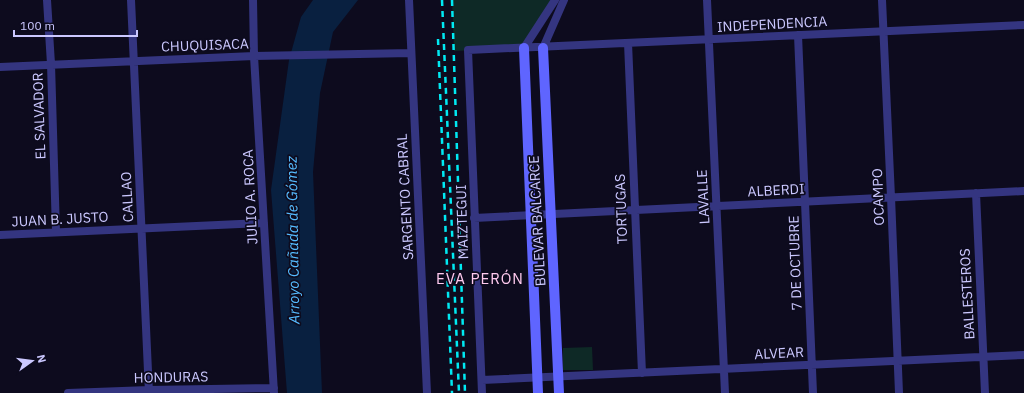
<svg xmlns="http://www.w3.org/2000/svg" width="1024" height="393" font-family="'IBM Plex Sans',sans-serif">
<style>
.green{fill:#0e2926}
.water{fill:#092040}
.lines{fill:none;stroke-linecap:round;stroke-linejoin:round}
.minor{stroke:#343580;stroke-width:8}
.secondary{stroke:#5f65ff;stroke-width:10}
.rail{stroke:#00eaf3;stroke-width:2.5;stroke-dasharray:6 5;stroke-linecap:butt}
.labels{text-anchor:middle;stroke-width:3.5;stroke-linejoin:round;paint-order:stroke}
.street-label{font-size:14px;fill:#cbc8ff;stroke:#0d0b1e}
.water-label{font-size:15px;font-style:italic;fill:#56bbff;stroke:#0d0b1e}
.neighbourhood-label{font-size:15px;letter-spacing:1px;fill:#ffcaef;stroke:#0d0b1e}
</style>
<rect width="100%" height="100%" fill="#0d0b1e"/>
<path class="green" d="M 452,0 L 555,0 L 524,48 L 454,51 Z
M 592,347 L 593,370 L 563,370 L 563,348 Z"/>
<path class="water" d="M 313,0 L 358,0 L 333,32 L 320,93 L 313,172 L 322,393 L 287,393 L 271,190 L 289,60 L 301,17 Z"/>
<g class="lines">
<path class="minor" d="M 47,0 L 51,64 L 56,232
M 131,0 L 149,393
M 253,0 L 254,56 L 274,393
M 409,0 L 427,393
M 707,0 L 725,393
M 882,0 L 891,197 L 899,393
M 798,35 L 813,393
M 628,43 L 642,373
M 524,48 L 555,0
M 543,48 L 564,0
M 0,67 L 254,56 L 411,53
M 976,193 L 985,393
M 474,218 L 1024,191
M 0,235 L 264,223
M 482,380 L 1024,355
M 68,393 L 149,390 L 274,388
M 482,393 L 468,50 L 1024,25"/>
<path class="secondary" d="M 524,48 L 538,393
M 543,48 L 559,393"/>
<path class="rail" d="M 442,0 L 459,393
M 452,0 L 465,393
M 438,39 L 452,393"/>
</g>
<g class="labels">
<g class="street-label">
<text transform="translate(772 24) rotate(-3)" y="5">INDEPENDENCIA</text>
<text transform="translate(205 45) rotate(-2)" y="5">CHUQUISACA</text>
<text transform="translate(39 116) rotate(-92)" y="5">EL SALVADOR</text>
<text transform="translate(776 190) rotate(-3)" y="5">ALBERDI</text>
<text transform="translate(127 197) rotate(-93)" y="5">CALLAO</text>
<text transform="translate(250 197) rotate(-93)" y="5">JULIO A. ROCA</text>
<text transform="translate(405 197) rotate(-93)" y="5">SARGENTO CABRAL</text>
<text transform="translate(703 197) rotate(-93)" y="5">LAVALLE</text>
<text transform="translate(878 197) rotate(-92)" y="5">OCAMPO</text>
<text transform="translate(621 209) rotate(-92)" y="5">TORTUGAS</text>
<text transform="translate(60 219) rotate(-3)" y="5">JUAN B. JUSTO</text>
<text transform="translate(537 221) rotate(-93)" y="5">BULEVAR BALCARCE</text>
<text transform="translate(462 222) rotate(-92)" y="5">MAIZTEGUI</text>
<text transform="translate(795 263) rotate(-92)" y="5">7 DE OCTUBRE</text>
<text transform="translate(967 294) rotate(-93)" y="5">BALLESTEROS</text>
<text transform="translate(779 353) rotate(-3)" y="5">ALVEAR</text>
<text transform="translate(171 377) rotate(-1)" y="5">HONDURAS</text>
</g>
<g class="water-label">
<text transform="translate(293 240) rotate(-91)" y="5">Arroyo Cañada de Gómez</text>
</g>
<g class="neighbourhood-label">
<text x="480" y="284">EVA PERÓN</text>
</g>
</g>
<g transform="translate(32 361) rotate(76)" stroke="#0d0b1e" stroke-width="3" paint-order="stroke">
<path d="M0-3L7 15L0 10L-7 15Z" fill="#cbc8ff"/>
<text y="-6" font-size="11" font-weight="bold" text-anchor="middle" fill="#cbc8ff">N</text>
</g>
<path d="M14 30v6h123v-6" fill="none" stroke="#cbc8ff" stroke-width="2"/>
<text x="20" y="30" font-size="12" fill="#cbc8ff" stroke="#0d0b1e" stroke-width="3" paint-order="stroke">100 m</text>
</svg>
